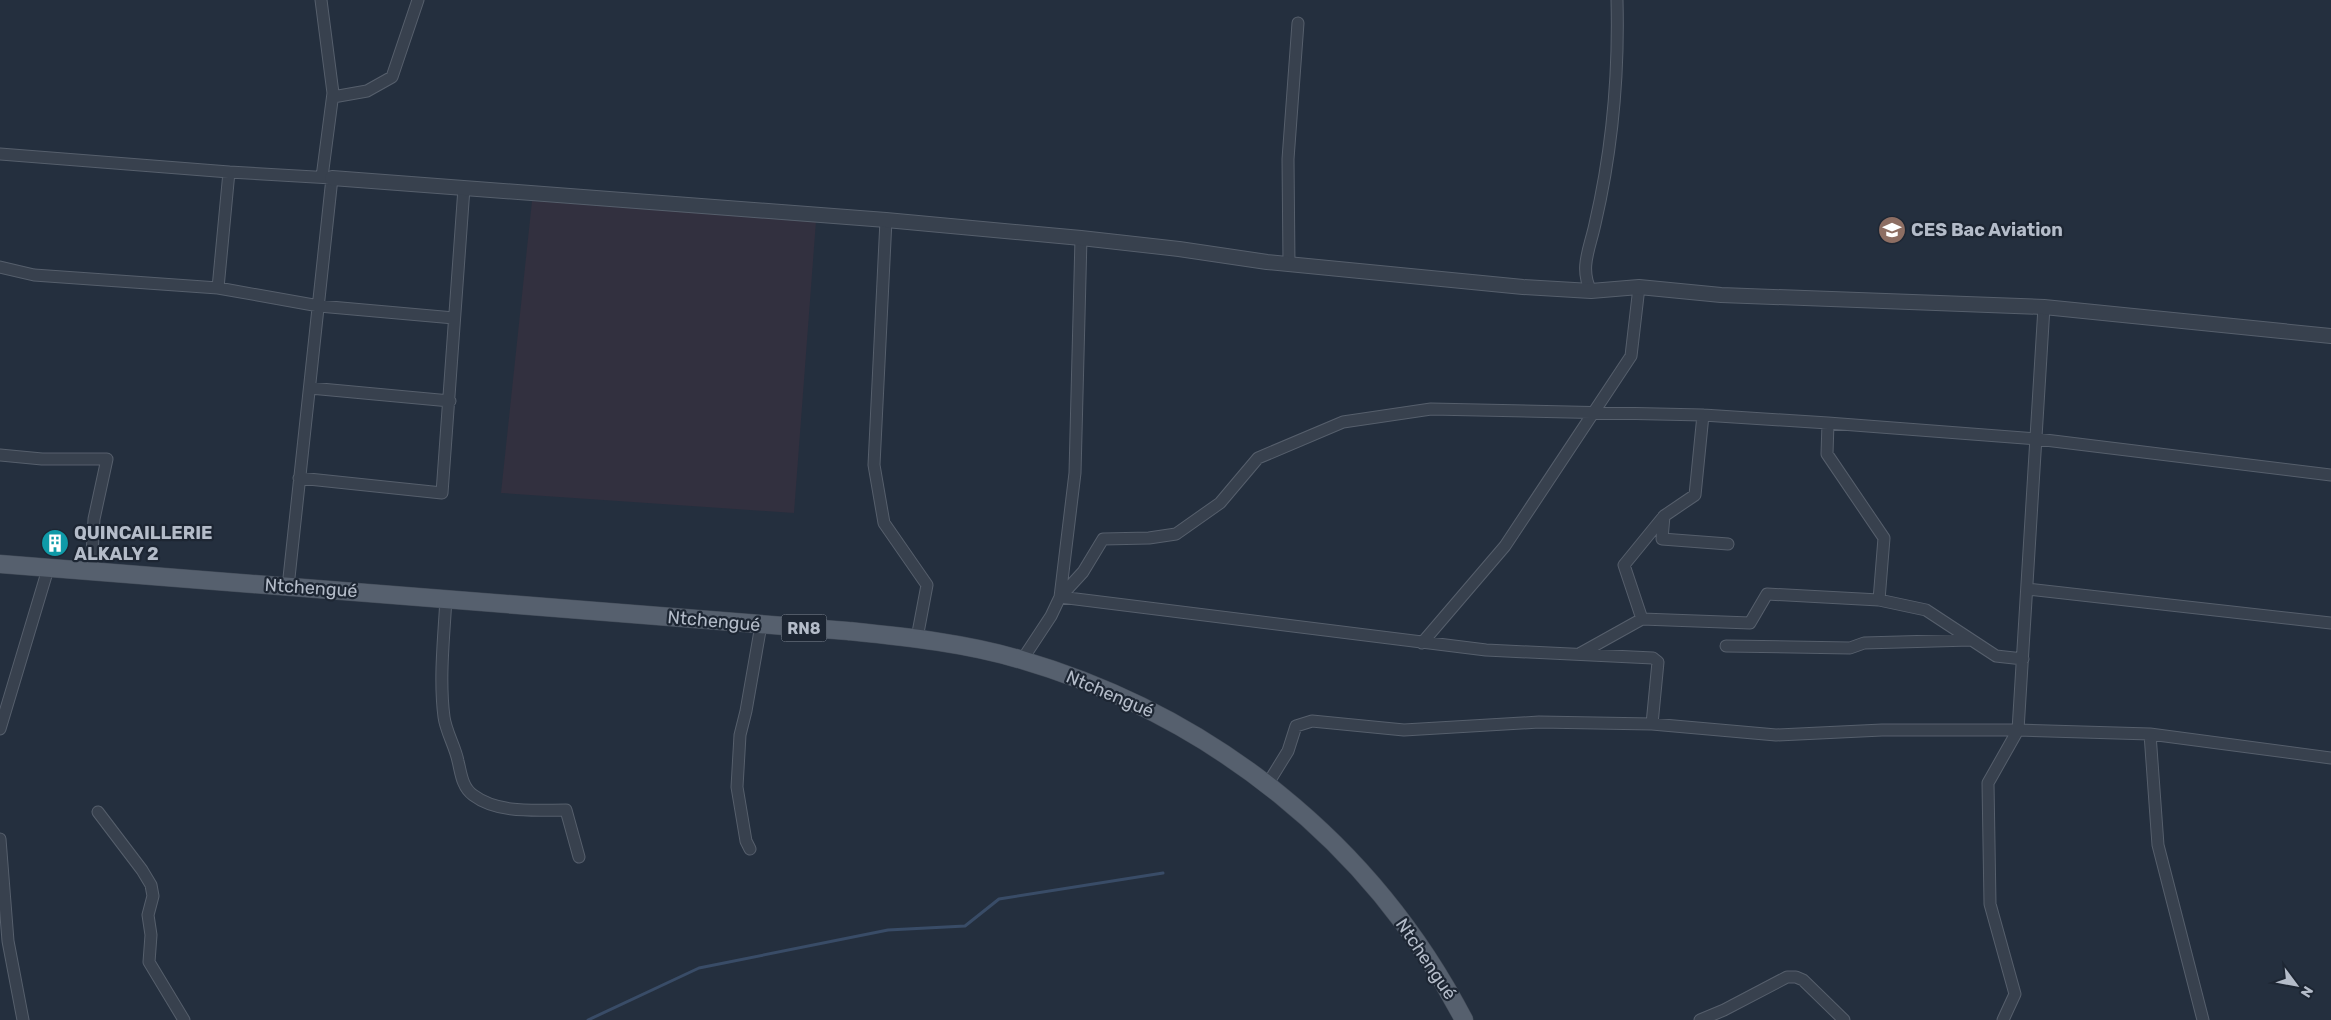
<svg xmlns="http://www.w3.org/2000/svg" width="2331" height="1020" font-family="Rubik,sans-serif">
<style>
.medical{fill:#32303f}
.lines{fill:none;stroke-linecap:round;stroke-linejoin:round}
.stream{stroke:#394c67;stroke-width:3}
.minor-casing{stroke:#565f6c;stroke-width:13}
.tertiary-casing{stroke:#565f6c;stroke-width:16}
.primary-casing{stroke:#414a57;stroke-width:19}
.minor{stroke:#38414e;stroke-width:11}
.tertiary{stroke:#38414e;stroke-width:14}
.primary{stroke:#56606e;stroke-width:18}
.labels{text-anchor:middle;stroke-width:4.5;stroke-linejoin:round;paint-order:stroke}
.shield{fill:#1d2633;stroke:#878f9c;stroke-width:1}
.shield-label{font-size:16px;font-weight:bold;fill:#b4bcc9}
.poi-label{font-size:18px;font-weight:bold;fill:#b4bcc9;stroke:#1d2633;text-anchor:start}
.street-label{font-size:18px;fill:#b4bcc9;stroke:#1d2633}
</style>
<rect width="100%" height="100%" fill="#242f3e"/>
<path class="medical" d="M 532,201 L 816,221 L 794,513 L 501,493 Z"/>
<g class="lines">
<path class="stream" d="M 588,1020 L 699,968 L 888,930 L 965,926 L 999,899 L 1163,873"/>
<g class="minor-casing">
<path id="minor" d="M 321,0 L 333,93 L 322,177
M 333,97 L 367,91 L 392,77 L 418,0
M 0,154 L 229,172 L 332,178 L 288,587
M 886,220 L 874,465 L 884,523 L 927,585 L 917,638
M 1289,264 L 1288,159 L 1298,23
M 0,267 L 34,275 L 218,288 L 319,306 L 454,318
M 218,288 L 229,172
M 1591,291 C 1579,268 1590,248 1595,224 C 1612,151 1619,76 1617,0
M 310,388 L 450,401
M 1703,415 L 1695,495 L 1664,516 L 1662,539 L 1728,544
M 1828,423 L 1827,454 L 1884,538 L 1879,600
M 0,455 L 42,459 L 107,459 L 94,519 L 91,572
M 299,478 L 442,493 L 464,188
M 2027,589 L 2331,623
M 1060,597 L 1083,572 L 1103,539 L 1149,538 L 1176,534 L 1220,503 L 1258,458 L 1343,422 L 1431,409 L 1703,415 L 1828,423 L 2037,439 L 2331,475
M 1060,597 L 1486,650 L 1653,658 L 1658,662 L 1652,724
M 446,598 C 444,637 439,678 444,717 C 446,732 455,746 458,761 C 461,773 462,787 473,795 C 498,814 536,810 566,810 L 579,857
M 1642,619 L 1624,565 L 1664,516
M 1422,643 L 1505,546 L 1631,356 L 1639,287
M 1726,646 L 1850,648 L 1864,643 L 1970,640
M 1581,653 L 1642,619 L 1750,623 L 1767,594 L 1879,600 L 1926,610 L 1996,656 L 2023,659
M 1022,660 L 1051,616 L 1060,597 L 1075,473 L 1081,238
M 0,729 L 48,569
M 2150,734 L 2158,845 L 2203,1020
M 1267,785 L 1288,751 L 1296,726 L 1312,721 L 1404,730 L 1539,722 L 1652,724 L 1776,735 L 1882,730 L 2018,730 L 2150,734 L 2331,758
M 98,812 L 142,870 L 151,885 L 153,896 L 148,915 L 151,935 L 149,962 L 184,1020
M 0,839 L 8,941 L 23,1020
M 750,849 L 746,841 L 737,787 L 740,735 L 746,711 L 761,625
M 1700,1020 L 1724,1010 L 1787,977 L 1796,977 L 1803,980 L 1844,1020
M 2003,1020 L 2015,994 L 1990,904 L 1988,783 L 2018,730 L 2044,307"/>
</g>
<g class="tertiary-casing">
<path id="tertiary" d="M 332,178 L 886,220 L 1081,238 L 1179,249 L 1267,262 L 1523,287 L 1591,291 L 1639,287 L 1721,295 L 2044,307 L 2331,336"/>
</g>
<g class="primary-casing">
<path id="primary" d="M 0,564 L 848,631 C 906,637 966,643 1022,660 C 1212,716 1372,843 1464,1020"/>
</g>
<use href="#minor" class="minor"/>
<use href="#tertiary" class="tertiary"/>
<use href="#primary" class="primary"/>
</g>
<defs>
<g id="school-disc" transform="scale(1.4375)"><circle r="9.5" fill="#8d6e63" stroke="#1d2633"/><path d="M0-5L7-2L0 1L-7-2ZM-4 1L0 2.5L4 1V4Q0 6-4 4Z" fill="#fff"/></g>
<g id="building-disc" transform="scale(1.4375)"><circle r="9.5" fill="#0f9aa8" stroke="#1d2633"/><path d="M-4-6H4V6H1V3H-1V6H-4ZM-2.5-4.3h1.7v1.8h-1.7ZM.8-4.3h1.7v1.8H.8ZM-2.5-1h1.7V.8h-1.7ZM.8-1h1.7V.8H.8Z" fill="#fff"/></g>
</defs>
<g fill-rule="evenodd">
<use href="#school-disc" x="1892" y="230"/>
<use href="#building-disc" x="55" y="543"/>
</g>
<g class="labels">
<rect class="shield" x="781.5" y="614.5" width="45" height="27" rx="4"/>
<g class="shield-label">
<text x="804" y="634">RN8</text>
</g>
<g class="poi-label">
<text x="1911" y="236">CES Bac Aviation</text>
<text x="74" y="539">QUINCAILLERIE<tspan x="74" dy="21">ALKALY 2</tspan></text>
</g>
<g class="street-label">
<text transform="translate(311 588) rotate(4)" y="6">Ntchengué</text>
<text transform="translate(714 621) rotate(5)" y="6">Ntchengué</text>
<text transform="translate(1110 694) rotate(23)" y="6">Ntchengué</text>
<text transform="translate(1426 959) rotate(56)" y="6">Ntchengué</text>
</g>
</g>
<g transform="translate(2296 985) rotate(122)" stroke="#1d2633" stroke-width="4" paint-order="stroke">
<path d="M0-4L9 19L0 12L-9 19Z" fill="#b4bcc9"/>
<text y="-8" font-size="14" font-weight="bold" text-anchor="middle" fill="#b4bcc9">N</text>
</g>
</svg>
